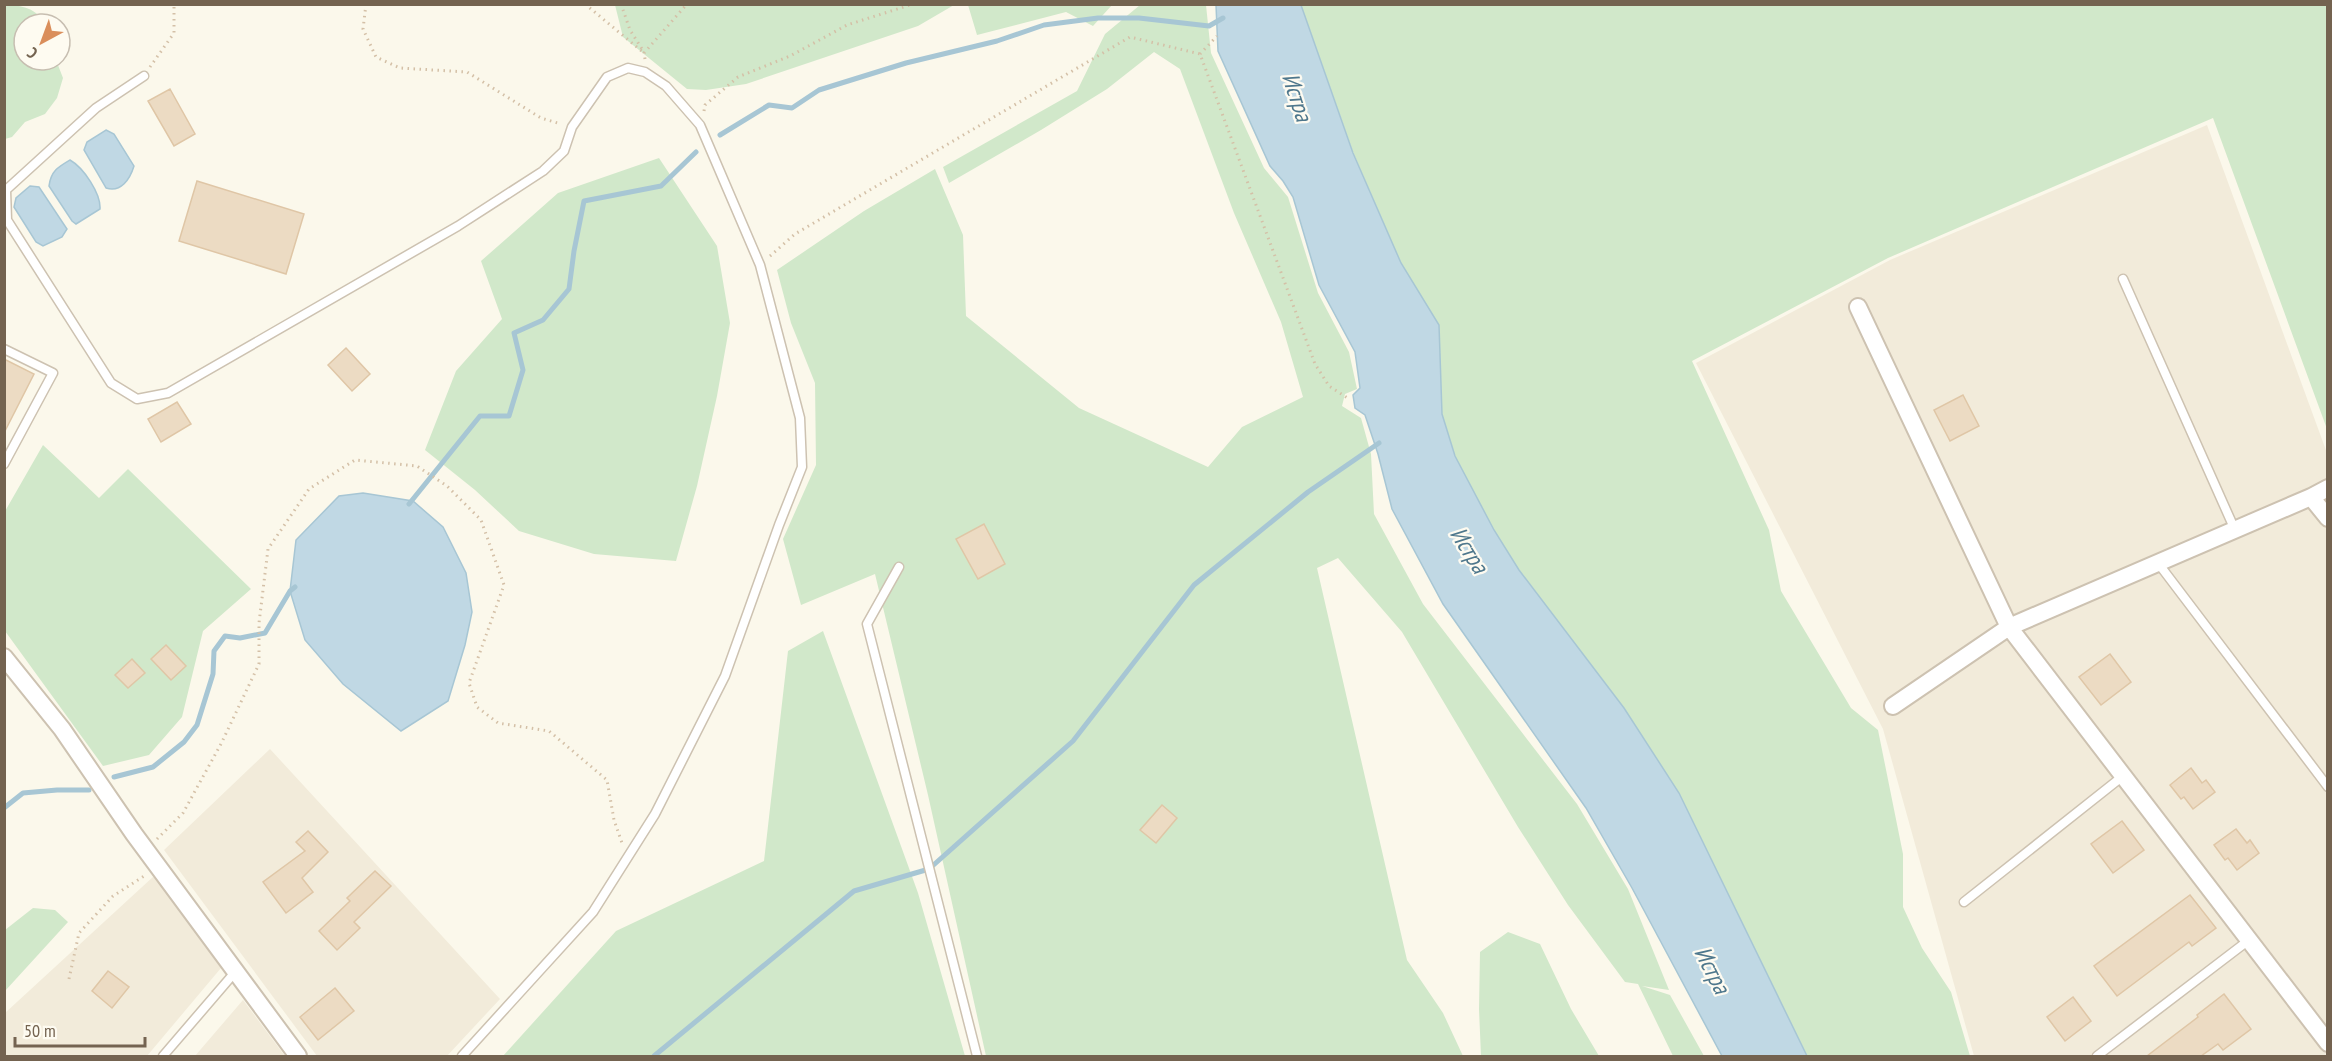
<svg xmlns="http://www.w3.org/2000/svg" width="2332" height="1061" font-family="'PT Sans Narrow',sans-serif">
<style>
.residential{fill:#f2ebda}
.green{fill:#d1e8ca}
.water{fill:#c0d8e4;stroke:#a7c6d4;stroke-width:1.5}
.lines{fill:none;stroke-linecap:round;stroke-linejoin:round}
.stream{stroke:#a7c6d4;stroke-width:5}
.building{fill:#ecdbc3;stroke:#dfc6a6;stroke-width:1.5}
.service-casing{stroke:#cdc2b1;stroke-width:11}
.minor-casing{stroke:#cdc2b1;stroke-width:20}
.path{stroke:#d4c0a7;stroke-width:3;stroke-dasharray:1.5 4.5;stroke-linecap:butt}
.service{stroke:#fff;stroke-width:8}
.minor{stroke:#fff;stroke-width:16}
.labels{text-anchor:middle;stroke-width:4.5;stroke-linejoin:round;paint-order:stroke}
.water-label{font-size:24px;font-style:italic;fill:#4e778c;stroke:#fefbf1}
</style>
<rect width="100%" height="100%" fill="#fbf8eb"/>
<path class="residential" d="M 2207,125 L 2327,453 L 2327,1056 L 1974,1056 L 1883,729 L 1696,363 L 1890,260 Z
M 270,749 L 500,999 L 447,1056 L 317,1056 L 164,850 Z
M 154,876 L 221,968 L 147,1056 L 5,1056 L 5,1013 Z
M 243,1000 L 285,1056 L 195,1056 Z"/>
<path class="green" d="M 6,4 C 21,6 38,8 44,24 L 24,24 L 24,60 L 56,60 L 63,78 L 57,98 L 45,114 L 25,122 L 12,137 L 5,139 L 4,5 Z
M 615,5 L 615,4 L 954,5 L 918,26 L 746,84 L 706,90 L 687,89 L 623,37 Z
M 968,5 L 968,4 L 1112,5 L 1093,26 L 1066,12 L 977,35 Z
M 1140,5 L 1206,5 L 1211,53 L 1264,168 L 1288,197 L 1318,293 L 1349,352 L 1357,389 L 1345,394 L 1342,406 L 1361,418 L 1371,454 L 1374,514 L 1423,604 L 1577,804 L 1628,889 L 1669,990 L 1642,986 L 1670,995 L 1704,1056 L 1673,1056 L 1638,984 L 1625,982 L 1568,905 L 1518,827 L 1402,632 L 1338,558 L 1317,568 L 1407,960 L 1443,1013 L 1463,1056 L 986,1056 L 928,795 L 875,574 L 801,605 L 783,539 L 816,465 L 815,383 L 791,323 L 777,270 L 864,211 L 935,169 L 963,235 L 966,316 L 1079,408 L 1208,467 L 1242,427 L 1303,397 L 1281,322 L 1234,213 L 1180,69 L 1154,52 L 1107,89 L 1041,130 L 949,183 L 943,167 L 1077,91 L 1105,34 Z
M 1301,5 L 2327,5 L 2327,429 L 2213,118 L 1888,258 L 1692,361 L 1769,530 L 1781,591 L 1851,708 L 1878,730 L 1903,854 L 1903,907 L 1922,948 L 1951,992 L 1970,1056 L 1807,1056 L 1679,793 L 1624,708 L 1519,570 L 1494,530 L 1455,456 L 1442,414 L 1439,325 L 1401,263 L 1353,152 Z
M 659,158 L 717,246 L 730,323 L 717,396 L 697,486 L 676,561 L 594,554 L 519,531 L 475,490 L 425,450 L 456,371 L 502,319 L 481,261 L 558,193 Z
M 43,445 L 99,498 L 128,469 L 251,589 L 203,631 L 182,717 L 149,755 L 103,766 L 5,631 L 4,513 Z
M 823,631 L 918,893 L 965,1056 L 503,1056 L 616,931 L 764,861 L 788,651 Z
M 33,908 L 55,910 L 68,922 L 5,991 L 5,930 Z
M 1508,932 L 1540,944 L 1571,1009 L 1599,1056 L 1481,1056 L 1479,1009 L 1480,952 Z"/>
<path class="water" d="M 1216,5 L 1301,5 L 1353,153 L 1401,263 L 1439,325 L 1442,414 L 1455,456 L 1494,530 L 1519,570 L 1624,708 L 1679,793 L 1807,1056 L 1722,1056 L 1632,888 L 1586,808 L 1443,604 L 1392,509 L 1378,454 L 1365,415 L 1355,408 L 1353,395 L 1360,388 L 1355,352 L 1319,285 L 1293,197 L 1283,181 L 1270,166 L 1218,51 Z
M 106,130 L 114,134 L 134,166 C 130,179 121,193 106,188 L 84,150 L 87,142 Z
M 70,160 C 84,168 101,194 100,209 L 76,224 L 72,221 L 49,186 C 51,171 58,167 70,160 Z
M 30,186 L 39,187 L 67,229 L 62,237 L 43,246 L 36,242 L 14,207 L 16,198 Z
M 363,493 L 413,501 L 443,527 L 466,573 L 472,612 L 465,645 L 448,701 L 401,731 L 343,684 L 305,640 L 290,591 L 296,540 L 339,496 Z"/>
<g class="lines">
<path class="stream" d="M 720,135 L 769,105 L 792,108 L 819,90 L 906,63 L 997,41 L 1044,25 L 1098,18 L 1139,18 L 1209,26 L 1223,18
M 409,504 L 480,416 L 509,416 L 523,370 L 514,333 L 543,320 L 569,289 L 574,251 L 584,201 L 661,186 L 696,152
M 114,777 L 153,767 L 184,742 L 197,725 L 213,674 L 214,651 L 225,636 L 240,638 L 265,633 L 290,591 L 295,587
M 4,808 L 23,793 L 57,790 L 89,790
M 654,1056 L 854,891 L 929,869 L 1073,741 L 1194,585 L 1308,492 L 1379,443"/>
</g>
<path class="building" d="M 170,89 L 195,134 L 174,146 L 148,101 Z
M 197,181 L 304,214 L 286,274 L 179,241 Z
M 346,348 L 370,374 L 352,391 L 328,365 Z
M 4,359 L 34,374 L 4,433 Z
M 1963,395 L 1979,426 L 1950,441 L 1934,410 Z
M 177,402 L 191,424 L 161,442 L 148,419 Z
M 984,524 L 1005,564 L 978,579 L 956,539 Z
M 166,645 L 186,666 L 171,680 L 151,659 Z
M 2110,654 L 2131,682 L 2101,705 L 2079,677 Z
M 132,659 L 145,673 L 128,688 L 115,675 Z
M 2191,768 L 2202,783 L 2206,780 L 2215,792 L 2193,809 L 2184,797 L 2181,799 L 2170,785 Z
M 1162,805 L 1177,818 L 1156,843 L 1140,830 Z
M 2122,821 L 2144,850 L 2113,873 L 2091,844 Z
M 2236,829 L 2247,843 L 2250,840 L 2259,853 L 2237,870 L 2228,858 L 2225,860 L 2214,845 Z
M 308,831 L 328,852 L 302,878 L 313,892 L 286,913 L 263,882 L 305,851 L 296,842 Z
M 375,871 L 391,886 L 354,922 L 360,928 L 337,950 L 319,931 L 350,901 L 347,898 Z
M 2190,895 L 2216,928 L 2192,946 L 2189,942 L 2117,996 L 2094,966 Z
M 108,971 L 129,987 L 112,1008 L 92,991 Z
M 335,988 L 354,1011 L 318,1040 L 300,1017 Z
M 2224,994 L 2251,1029 L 2223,1050 L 2218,1044 L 2201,1056 L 2147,1056 L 2198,1017 L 2197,1015 Z
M 2073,997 L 2091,1021 L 2065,1041 L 2047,1017 Z"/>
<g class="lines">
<g class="service-casing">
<path id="service" d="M 144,76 L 96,108 L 6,190 L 7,220 L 111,383 L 137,399 L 168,393 L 458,226 L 543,171 L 564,151 L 572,127 L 607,77 L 628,68 L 645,72 L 666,86 L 700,125 L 760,265 L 800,418 L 802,467 L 779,525 L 725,676 L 655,814 L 593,912 L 462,1056
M 2123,279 L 2235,530
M 4,349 L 53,373 L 4,464
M 2158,563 L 2328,787
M 899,567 L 867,624 L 977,1056
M 1964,902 L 2123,776
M 163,1056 L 236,971
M 2097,1056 L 2249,940"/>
</g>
<g class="minor-casing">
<path id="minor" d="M 1858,307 L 2009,627 L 2328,1043
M 2311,497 L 2328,518
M 4,657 L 62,729 L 134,834 L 298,1056
M 1893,706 L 2009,627 L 2311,497 L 2328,488"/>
</g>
<path class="path" d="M 366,4 L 363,29 L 376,57 L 400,68 L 467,72 L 541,118 L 561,124
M 585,4 L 644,53
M 621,4 L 630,30 L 642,49
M 1200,54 L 1217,36
M 645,59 L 644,53 L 687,4
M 150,67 L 174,33 L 174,4
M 704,111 L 705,105 L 738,77 L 790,56 L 847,25 L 913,4
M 770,256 L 795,234 L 1130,37 L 1200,54 L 1315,364 L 1329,386 L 1349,399
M 157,839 L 183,813 L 221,744 L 259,664 L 259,623 L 268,549 L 309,489 L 355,460 L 417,466 L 447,486 L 481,520 L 504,585 L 469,683 L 477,707 L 498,723 L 549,731 L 607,780 L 614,820 L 622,843
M 69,979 L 79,933 L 113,896 L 144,876"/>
<use href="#service" class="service"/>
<use href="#minor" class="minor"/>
</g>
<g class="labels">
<g class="water-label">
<text transform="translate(1297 97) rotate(72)" y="8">Истра</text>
<text transform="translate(1469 550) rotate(58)" y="8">Истра</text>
<text transform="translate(1712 970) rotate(63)" y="8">Истра</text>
</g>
</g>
<rect width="2332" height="1061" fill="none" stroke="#746350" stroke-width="12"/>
<g transform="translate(42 42) rotate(221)"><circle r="28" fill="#fefbf1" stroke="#c7beb1" stroke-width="1.5"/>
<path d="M0-4.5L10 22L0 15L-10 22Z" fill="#da8e5b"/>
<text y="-9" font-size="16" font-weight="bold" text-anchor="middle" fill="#746350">С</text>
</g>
<path d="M15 1037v9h130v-9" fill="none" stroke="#746350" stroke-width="3"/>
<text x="24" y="1037" font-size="18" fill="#746350" stroke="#fefbf1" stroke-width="4.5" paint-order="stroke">50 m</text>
</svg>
